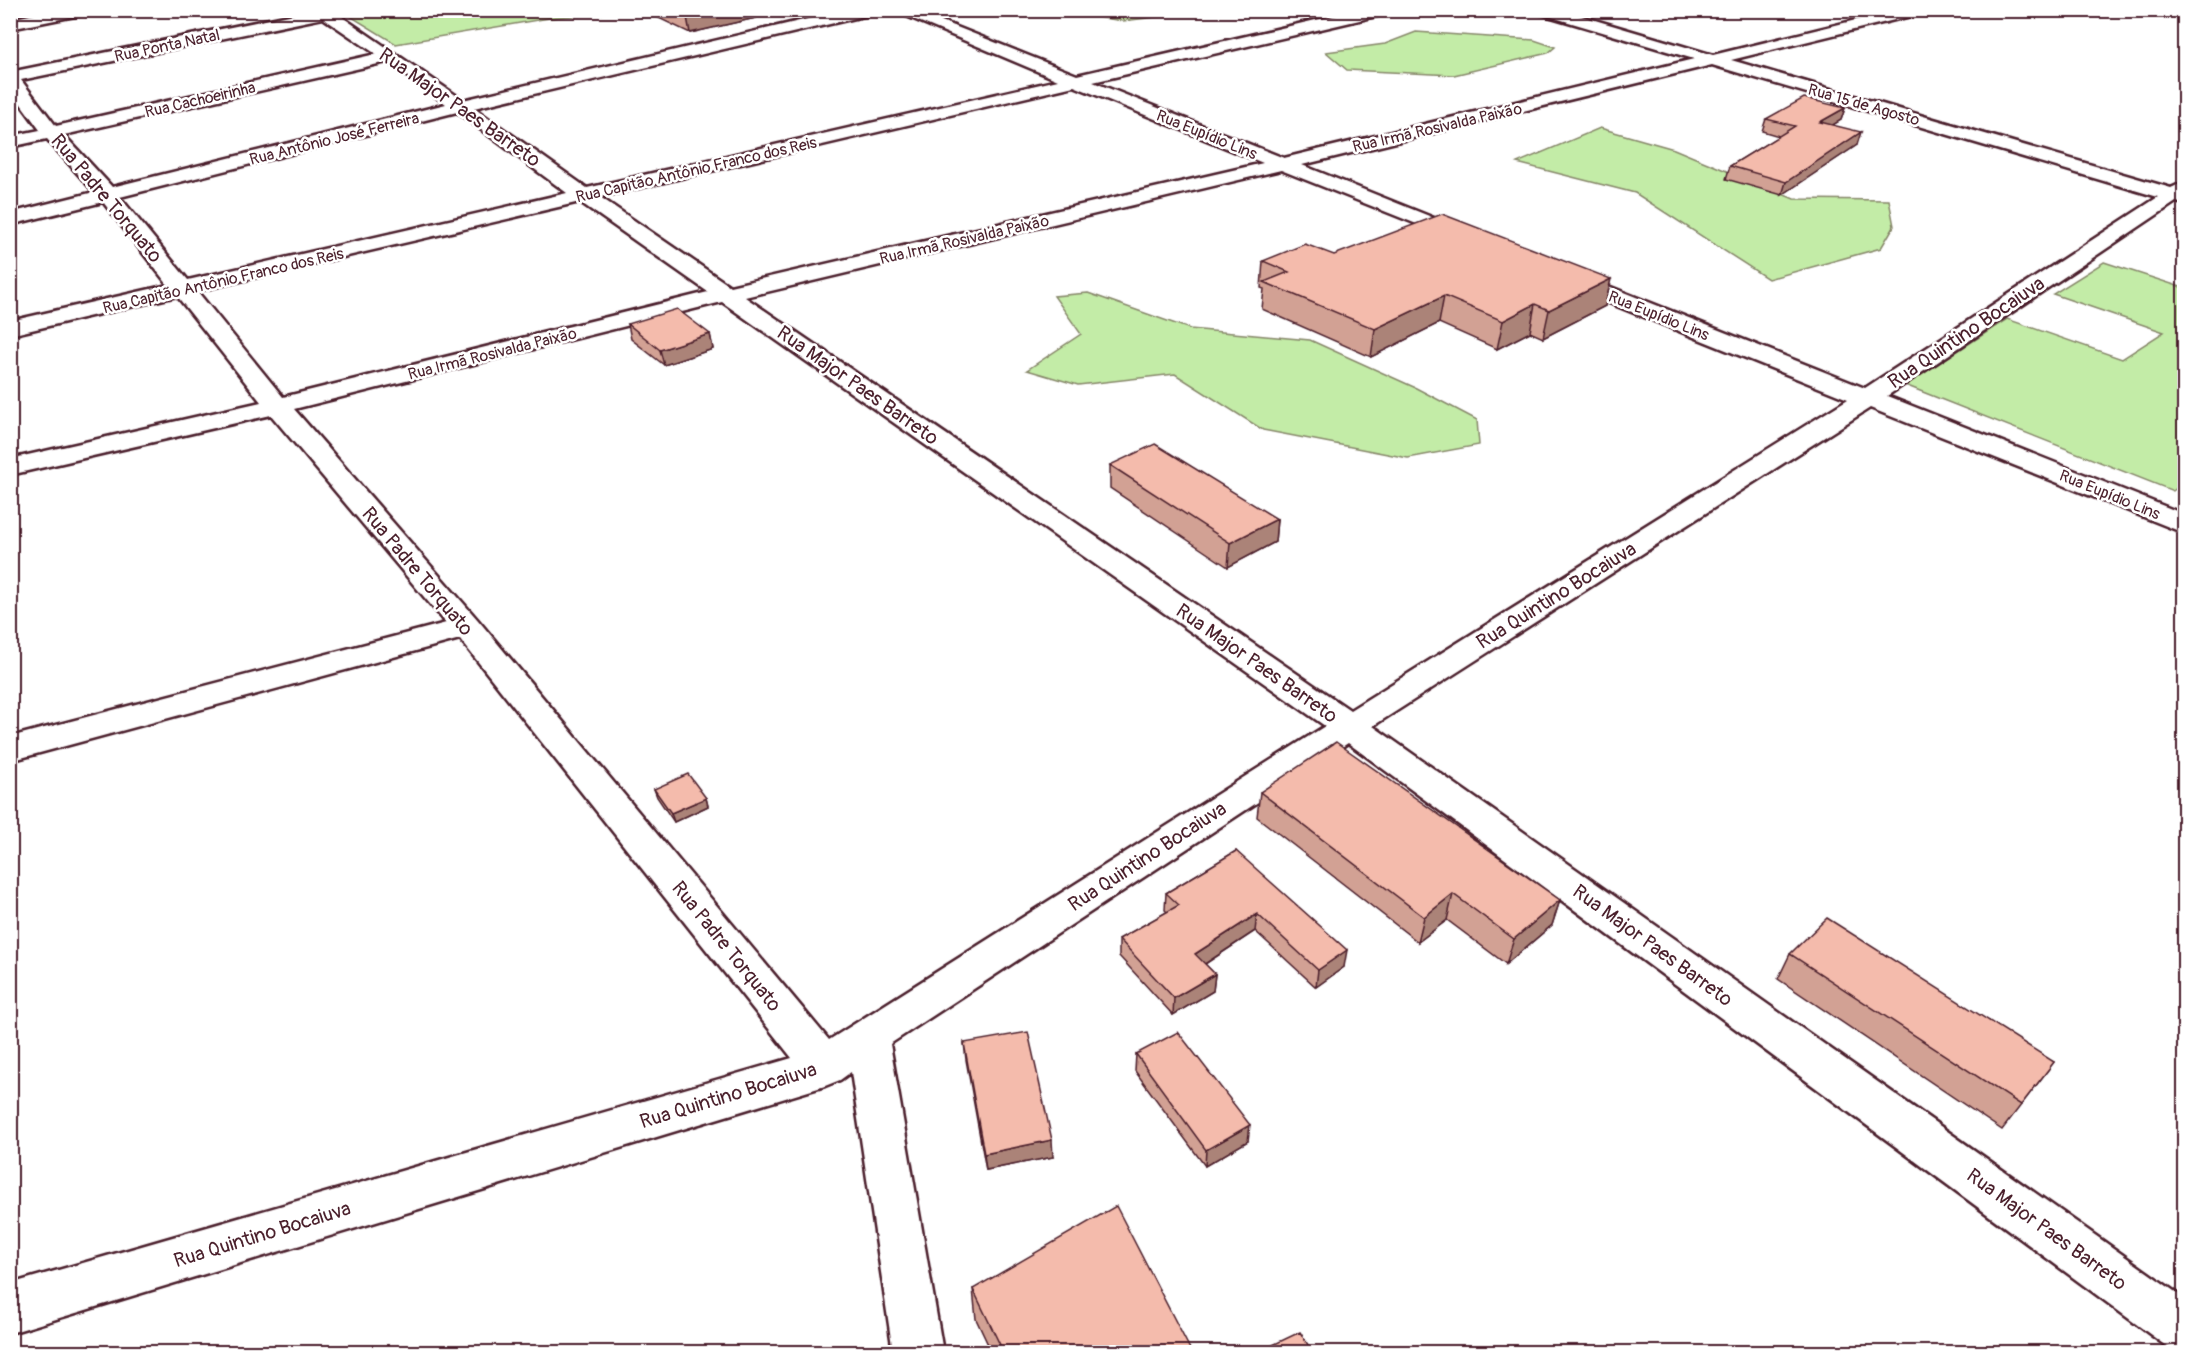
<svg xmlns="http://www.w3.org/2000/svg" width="2195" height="1363" font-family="Pangolin,sans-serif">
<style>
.green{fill:#c3eca7;stroke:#868669;stroke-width:1.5}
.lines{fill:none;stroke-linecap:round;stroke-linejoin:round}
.minor-casing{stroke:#4a1f2b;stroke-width:5}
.minor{fill:#fff;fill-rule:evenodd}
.wall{fill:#d2a194;stroke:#4a1f2b;stroke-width:1.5}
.shaded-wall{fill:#ab8378;stroke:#4a1f2b;stroke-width:1.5}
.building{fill:#f4bbac;stroke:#4a1f2b;stroke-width:1.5}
.labels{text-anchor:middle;stroke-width:5;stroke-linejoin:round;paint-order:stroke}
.far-street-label{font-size:16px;fill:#4a1f2b;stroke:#fff}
.street-label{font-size:20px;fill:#4a1f2b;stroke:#fff}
</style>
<rect width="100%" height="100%" fill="#fff"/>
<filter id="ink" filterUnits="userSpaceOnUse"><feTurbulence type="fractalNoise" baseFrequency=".0167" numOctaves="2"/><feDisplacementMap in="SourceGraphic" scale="12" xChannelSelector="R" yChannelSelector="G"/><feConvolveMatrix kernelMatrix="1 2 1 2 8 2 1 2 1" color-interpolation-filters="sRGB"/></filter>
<g filter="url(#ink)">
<path class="green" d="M 342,11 L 631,11 L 549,18 L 396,44 Z
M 1075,11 L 1205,11 L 1123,21 L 1077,14 Z
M 1416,32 L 1534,40 L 1555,47 L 1548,53 L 1454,75 L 1347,70 L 1326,52 L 1385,44 Z
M 1600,128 L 1674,149 L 1794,199 L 1889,200 L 1894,226 L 1881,248 L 1768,279 L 1635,193 L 1517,163 Z
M 2104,262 L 2184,288 L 2184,482 L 2173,491 L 1905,385 L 2007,319 L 2122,359 L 2164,332 L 2053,294 Z
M 1088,293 L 1190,329 L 1310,340 L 1416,388 L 1477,420 L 1479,445 L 1408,458 L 1263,430 L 1175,374 L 1078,385 L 1027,370 L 1081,334 L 1054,296 Z"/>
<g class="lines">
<g class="minor-casing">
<path id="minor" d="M 55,10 L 87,10 L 80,15 L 10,29 L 10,19 Z
M 314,10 L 332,10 L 463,100 L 846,10 L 875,10 L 868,15 L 474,108 L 587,188 L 1058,80 L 892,10 L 914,10 L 1077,75 L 1359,10 L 1388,10 L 1381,15 L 1093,82 L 1284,158 L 1694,59 L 1538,13 L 1536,10 L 1561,10 L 1713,55 L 1897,10 L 1925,10 L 1923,13 L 1731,60 L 2171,188 L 2184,182 L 2184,204 L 2176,202 L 1887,396 L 2184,514 L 2184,533 L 1870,408 L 1373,726 L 2184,1298 L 2184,1352 L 2166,1346 L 1348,743 L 890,1044 L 943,1352 L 893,1352 L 851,1072 L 840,1080 L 825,1086 L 10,1333 L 10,1284 L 792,1058 L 460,639 L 10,761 L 10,737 L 446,623 L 271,415 L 10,475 L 10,459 L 261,402 L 177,296 L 10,335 L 10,321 L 168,285 L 103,202 L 10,225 L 10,213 L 94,192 L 47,139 L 10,147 L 10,136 L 40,130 L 10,89 L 10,72 ZM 323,18 L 376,54 L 56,126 L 21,80 ZM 387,62 L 446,104 L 112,187 L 64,135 ZM 1712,65 L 2158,197 L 1865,388 L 1573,272 L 1565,270 L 1557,272 L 1554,277 L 1557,282 L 1848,399 L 1350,710 L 745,297 L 1281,170 L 1467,244 L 1474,242 L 1478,238 L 1474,234 L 1302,165 ZM 1074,86 L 1263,163 L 730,286 L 600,197 ZM 457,112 L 567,193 L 188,280 L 120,197 ZM 580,202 L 708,292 L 283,397 L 197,291 ZM 722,302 L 1325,726 L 829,1040 L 478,620 L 294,409 Z"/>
</g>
<use href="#minor" class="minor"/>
</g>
<path class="wall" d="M 645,10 L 755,10 L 756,18 L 690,33 L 646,12 Z
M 1845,108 L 1841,120 L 1832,125 L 1857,145 L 1782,195 L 1726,179 L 1730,166 L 1779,136 L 1762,131 L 1766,119 Z
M 1334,255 L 1605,306 L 1543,338 L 1530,332 L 1497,349 L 1439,323 L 1371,357 L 1262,309 L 1264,289 L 1261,288 L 1263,261 Z
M 628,324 L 710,334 L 713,349 L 664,365 L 631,339 Z
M 1110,465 L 1277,519 L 1275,542 L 1228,567 L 1110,488 Z
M 654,789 L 706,798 L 708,806 L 674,822 L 657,797 Z
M 1260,792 L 1560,900 L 1552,925 L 1506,964 L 1447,920 L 1418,942 L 1257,817 Z
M 1236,851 L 1344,967 L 1316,987 L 1255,931 L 1205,964 L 1215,974 L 1213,991 L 1173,1015 L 1119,956 L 1119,939 L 1167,912 L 1165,910 L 1166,893 Z
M 1790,954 L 2054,1062 L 2002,1130 L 1778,979 Z
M 964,1043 L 1053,1157 L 986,1170 L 966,1060 Z
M 1136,1054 L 1248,1141 L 1205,1166 L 1135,1071 Z
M 973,1289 L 1192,1353 L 992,1353 L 976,1319 Z"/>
<path class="shaded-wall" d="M 717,10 L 755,10 L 756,18 L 690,33 L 687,17 Z
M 1845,108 L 1841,120 L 1816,135 L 1820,122 Z
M 1861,132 L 1857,145 L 1782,195 L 1786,182 Z
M 1611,279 L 1605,306 L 1543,338 L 1549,310 Z
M 1444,296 L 1439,323 L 1371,357 L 1375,329 Z
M 1535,304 L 1530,332 L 1497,349 L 1503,321 Z
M 710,334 L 713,349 L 664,365 L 660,350 Z
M 1277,519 L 1275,542 L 1228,567 L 1230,543 Z
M 706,798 L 708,806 L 674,822 L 671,813 Z
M 1453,894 L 1447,920 L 1418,942 L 1424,917 Z
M 1560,900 L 1552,925 L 1506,964 L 1514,939 Z
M 1257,914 L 1255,931 L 1194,971 L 1195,954 Z
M 1347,950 L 1344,967 L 1316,987 L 1318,970 Z
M 1215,974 L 1213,991 L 1173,1015 L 1174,998 Z
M 1250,1125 L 1248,1141 L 1205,1166 L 1206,1150 Z
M 1052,1140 L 1053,1157 L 986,1170 L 984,1154 Z"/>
<path class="building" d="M 673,10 L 717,10 L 687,17 Z
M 1804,98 L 1845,108 L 1820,122 L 1861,132 L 1786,182 L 1730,166 L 1795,126 L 1766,119 Z
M 1442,214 L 1611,279 L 1549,310 L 1535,304 L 1503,321 L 1444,296 L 1375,329 L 1264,282 L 1289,272 L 1263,261 L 1305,244 L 1334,255 Z
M 677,309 L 710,334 L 660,350 L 628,324 Z
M 1155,444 L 1277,519 L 1230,543 L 1110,465 Z
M 1336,742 L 1560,900 L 1514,939 L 1453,894 L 1424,917 L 1260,792 Z
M 688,774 L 706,798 L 671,813 L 654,789 Z
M 1236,851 L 1347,950 L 1318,970 L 1257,914 L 1195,954 L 1215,974 L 1174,998 L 1119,939 L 1179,905 L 1166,893 Z
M 1827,918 L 2054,1062 L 2021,1105 L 1790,954 Z
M 1028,1032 L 1052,1140 L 984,1154 L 964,1043 Z
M 1178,1032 L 1250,1125 L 1206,1150 L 1136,1054 Z
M 1116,1206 L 1192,1353 L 1004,1353 L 973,1289 Z
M 1300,1332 L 1313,1353 L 1256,1353 Z"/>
</g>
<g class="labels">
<g class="far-street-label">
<text transform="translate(167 45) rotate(-12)" y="6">Rua Ponta Natal</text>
<text transform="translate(200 99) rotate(-13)" y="6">Rua Cachoeirinha</text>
<text transform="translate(1864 104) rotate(16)" y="6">Rua 15 de Agosto</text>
<text transform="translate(1437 127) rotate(-13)" y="6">Rua Irmã Rosivalda Paixão</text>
<text transform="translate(1207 134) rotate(22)" y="6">Rua Eupídio Lins</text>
<text transform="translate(334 138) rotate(-14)" y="6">Rua Antônio José Ferreira</text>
<text transform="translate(696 169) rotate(-13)" y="6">Rua Capitão Antônio Franco dos Reis</text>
<text transform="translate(964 239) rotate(-13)" y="6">Rua Irmã Rosivalda Paixão</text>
<text transform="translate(223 280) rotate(-13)" y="6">Rua Capitão Antônio Franco dos Reis</text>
<text transform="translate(1659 315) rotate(22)" y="6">Rua Eupídio Lins</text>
<text transform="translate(492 353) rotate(-14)" y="6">Rua Irmã Rosivalda Paixão</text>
<text transform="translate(2110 494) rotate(22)" y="6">Rua Eupídio Lins</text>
</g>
<g class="street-label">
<text transform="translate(460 107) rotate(35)" y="7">Rua Major Paes Barreto</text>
<text transform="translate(107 198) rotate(50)" y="7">Rua Padre Torquato</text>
<text transform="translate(1966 332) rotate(-34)" y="7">Rua Quintino Bocaiuva</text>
<text transform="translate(858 385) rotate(35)" y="7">Rua Major Paes Barreto</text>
<text transform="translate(418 571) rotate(50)" y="7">Rua Padre Torquato</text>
<text transform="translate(1556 595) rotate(-32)" y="7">Rua Quintino Bocaiuva</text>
<text transform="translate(1257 663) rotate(35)" y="7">Rua Major Paes Barreto</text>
<text transform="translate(1147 856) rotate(-33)" y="7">Rua Quintino Bocaiuva</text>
<text transform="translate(1653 945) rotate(36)" y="7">Rua Major Paes Barreto</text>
<text transform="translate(727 946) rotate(51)" y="7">Rua Padre Torquato</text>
<text transform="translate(728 1095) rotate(-17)" y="7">Rua Quintino Bocaiuva</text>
<text transform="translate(2047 1229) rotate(36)" y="7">Rua Major Paes Barreto</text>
<text transform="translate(262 1234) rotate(-17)" y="7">Rua Quintino Bocaiuva</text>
</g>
</g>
<rect width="2195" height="1363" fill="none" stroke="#fff" stroke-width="36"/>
<rect x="18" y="18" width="2159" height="1327" fill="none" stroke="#4a1f2b" stroke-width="2" filter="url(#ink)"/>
</svg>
